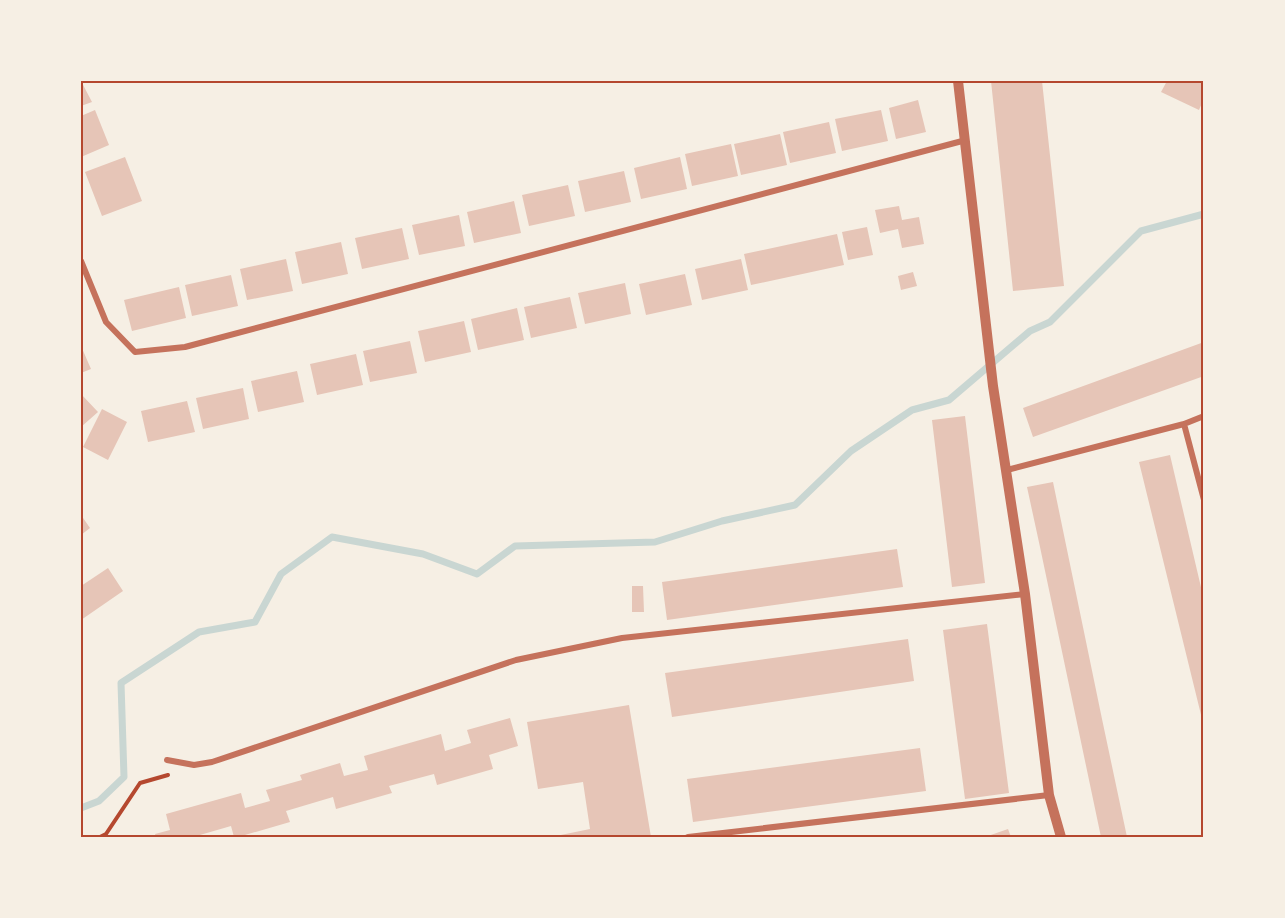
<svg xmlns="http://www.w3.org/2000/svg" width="1285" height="918" font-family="Lora,serif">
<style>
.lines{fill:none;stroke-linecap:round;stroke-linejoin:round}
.stream{stroke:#c9d6d2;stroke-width:7}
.building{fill:#e6c5b7}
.path{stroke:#b5482f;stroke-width:4}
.minor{stroke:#c5725c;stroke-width:6}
.tertiary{stroke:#c5725c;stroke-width:10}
.neatline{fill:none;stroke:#b5482f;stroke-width:2}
</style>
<rect width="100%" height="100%" fill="#f6efe4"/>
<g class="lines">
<path class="stream" d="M 81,808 L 99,801 L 124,777 L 121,683 L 199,632 L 255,622 L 281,574 L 332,537 L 423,554 L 477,574 L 515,546 L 655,542 L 722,521 L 795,505 L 851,451 L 912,410 L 949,400 L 1030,331 L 1050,322 L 1141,231 L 1204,214"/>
</g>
<path class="building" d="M 81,81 L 92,102 L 81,106 Z
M 991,81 L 1042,81 L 1064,286 L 1013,291 Z
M 1167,81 L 1197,81 L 1204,84 L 1204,98 L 1199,110 L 1161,92 Z
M 918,100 L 926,132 L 896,139 L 889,108 Z
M 95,110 L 109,145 L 81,157 L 81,116 Z
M 881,110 L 888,141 L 842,151 L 835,119 Z
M 829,122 L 836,153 L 790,163 L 783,132 Z
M 780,134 L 787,165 L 741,175 L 734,144 Z
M 731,144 L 738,176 L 692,186 L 685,154 Z
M 125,157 L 142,201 L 102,216 L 85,172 Z
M 680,157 L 687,189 L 641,199 L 634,168 Z
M 624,171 L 631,202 L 585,212 L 578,181 Z
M 568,185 L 575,216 L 529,226 L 522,195 Z
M 514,201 L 521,233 L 474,243 L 467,212 Z
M 899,206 L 902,220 L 919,217 L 924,244 L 902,248 L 898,229 L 880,233 L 875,210 Z
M 459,215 L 465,246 L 419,255 L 412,225 Z
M 867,227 L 873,255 L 848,260 L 842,232 Z
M 402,228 L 409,259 L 362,269 L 355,238 Z
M 837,234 L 844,265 L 751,285 L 744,254 Z
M 341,242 L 348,274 L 302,284 L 295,252 Z
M 286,259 L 293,291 L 247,300 L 240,269 Z
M 741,259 L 748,290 L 702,300 L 695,269 Z
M 913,272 L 917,286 L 901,290 L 898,276 Z
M 685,274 L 692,305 L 646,315 L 639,284 Z
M 231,275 L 238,306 L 192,316 L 185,285 Z
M 625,283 L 631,314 L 585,324 L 578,293 Z
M 179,287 L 186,318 L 132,331 L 124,300 Z
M 570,297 L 577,328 L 531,338 L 524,307 Z
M 517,308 L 524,340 L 478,350 L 471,319 Z
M 464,321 L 471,352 L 425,362 L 418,331 Z
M 410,341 L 417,373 L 370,382 L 363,351 Z
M 1204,342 L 1204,376 L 1033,437 L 1023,408 Z
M 81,346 L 91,369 L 81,373 Z
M 356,354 L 363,385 L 317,395 L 310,364 Z
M 297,371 L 304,402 L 258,412 L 251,381 Z
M 243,388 L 249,419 L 203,429 L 196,398 Z
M 81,394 L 98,412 L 81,427 Z
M 187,401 L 195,432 L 148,442 L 141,411 Z
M 102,409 L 127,422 L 108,460 L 83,447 Z
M 965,416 L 985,583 L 952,587 L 932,420 Z
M 1170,455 L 1204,600 L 1204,727 L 1139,462 Z
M 1053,482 L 1102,719 L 1127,837 L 1101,837 L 1040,547 L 1027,487 Z
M 81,515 L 90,528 L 81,535 Z
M 897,549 L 903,587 L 667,620 L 662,582 Z
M 108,568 L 123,591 L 81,620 L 81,586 Z
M 632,586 L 643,586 L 644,612 L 632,612 Z
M 987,624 L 1009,793 L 965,799 L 943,630 Z
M 908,639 L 914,681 L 672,717 L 665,673 Z
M 629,705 L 651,837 L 551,837 L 590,829 L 583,782 L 538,789 L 527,722 Z
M 510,718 L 518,746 L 489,755 L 493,769 L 437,785 L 434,774 L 389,786 L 392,793 L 336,809 L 333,797 L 286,811 L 290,822 L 238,837 L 234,837 L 231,826 L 193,837 L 156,837 L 155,834 L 170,830 L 166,814 L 241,793 L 245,808 L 270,801 L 266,790 L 302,780 L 300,775 L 340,763 L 344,776 L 368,770 L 364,756 L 441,734 L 445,751 L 471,743 L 467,730 Z
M 920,748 L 926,791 L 693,822 L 687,779 Z
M 1008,829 L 1011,837 L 985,837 Z"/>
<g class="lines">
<path class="path" d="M 100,837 L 106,834 L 140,783 L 168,775"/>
<path class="minor" d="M 81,261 L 106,322 L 135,352 L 185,347 L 966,140
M 1184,424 L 1204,500
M 1007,470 L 1184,424 L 1204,416
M 167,760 L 194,765 L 212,762 L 516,660 L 622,638 L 1025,594
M 688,837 L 1049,795"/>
<path class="tertiary" d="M 958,81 L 993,386 L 1025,594 L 1049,795 L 1061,837"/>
</g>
<rect width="1285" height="918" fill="none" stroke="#f6efe4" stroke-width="165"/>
<rect x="82" y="82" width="1120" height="754" class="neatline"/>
</svg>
